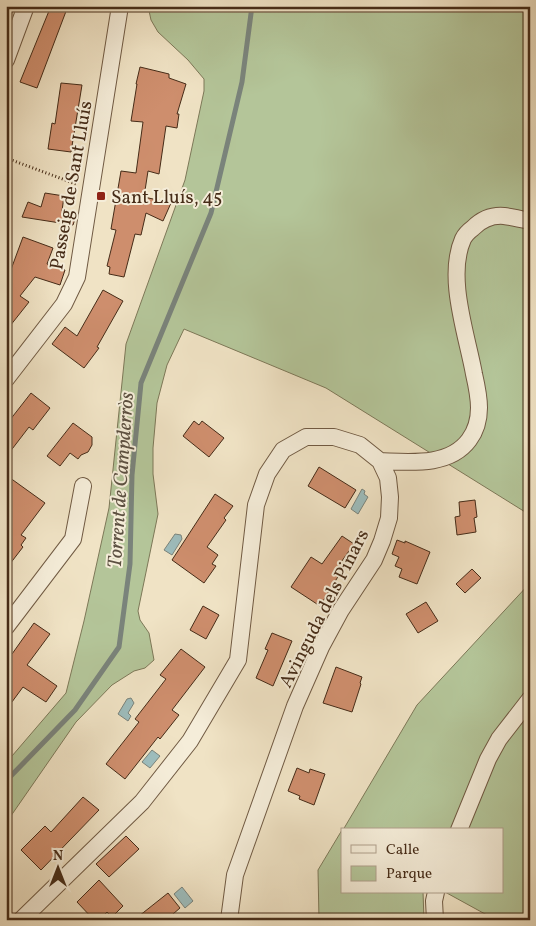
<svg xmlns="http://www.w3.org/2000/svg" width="536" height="926" font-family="Vollkorn,serif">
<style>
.green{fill:#b4c599;stroke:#7d7858}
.water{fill:#9dbdbd;stroke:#7a837b}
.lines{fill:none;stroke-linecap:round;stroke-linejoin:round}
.stream{stroke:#7a837b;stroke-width:5}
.building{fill:#ce8e6d;stroke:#462c18}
.minor-casing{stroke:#705a43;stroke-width:18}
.path{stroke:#462c18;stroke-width:3;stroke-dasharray:1 2.5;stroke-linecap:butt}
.minor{stroke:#f5edd9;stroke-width:16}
.poi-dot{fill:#8f2418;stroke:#f5edd9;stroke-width:2}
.labels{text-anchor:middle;stroke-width:4;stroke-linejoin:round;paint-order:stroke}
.street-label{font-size:19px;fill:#462c18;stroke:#f5edd9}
.poi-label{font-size:19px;fill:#462c18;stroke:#f5edd9;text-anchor:start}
.water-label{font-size:20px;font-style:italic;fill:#5c5041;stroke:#f5edd9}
</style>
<rect width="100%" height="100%" fill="#f0e3c5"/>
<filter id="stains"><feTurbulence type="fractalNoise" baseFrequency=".004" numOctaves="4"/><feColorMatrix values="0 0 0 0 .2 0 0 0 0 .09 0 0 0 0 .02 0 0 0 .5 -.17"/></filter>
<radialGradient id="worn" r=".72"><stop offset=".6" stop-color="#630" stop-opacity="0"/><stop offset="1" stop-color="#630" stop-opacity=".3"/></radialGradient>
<path class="green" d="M 148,6 L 530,6 L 530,515 L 326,388 L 184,329 L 167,365 L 157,403 L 153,448 L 153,474 L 158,514 L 138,611 L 140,620 L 149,633 L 154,660 L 145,668 L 134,671 L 112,685 L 76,722 L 6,823 L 6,763 L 66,693 L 84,621 L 109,508 L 126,344 L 185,180 L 204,91 L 204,79 L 188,60 L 158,32 L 151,20 Z
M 530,583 L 530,920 L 496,920 L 445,892 L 502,892 L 502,830 L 343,830 L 417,705 Z
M 342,830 L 342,892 L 423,892 L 424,920 L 319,920 L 318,870 Z"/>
<path class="water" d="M 362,489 L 365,491 L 364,494 L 368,497 L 358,514 L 351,509 Z
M 175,534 L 181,535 L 182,539 L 172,555 L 164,550 Z
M 131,698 L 134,703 L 128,713 L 131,716 L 128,721 L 118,714 L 127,699 Z
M 152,750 L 160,756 L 150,768 L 142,762 Z
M 182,887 L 193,901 L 185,908 L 174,894 Z"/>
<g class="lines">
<path class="stream" d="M 6,781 L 75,710 L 119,647 L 130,564 L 132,475 L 141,383 L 211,213 L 242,82 L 252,6"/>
</g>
<path class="building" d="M 51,6 L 68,6 L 37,88 L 20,82 Z
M 140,67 L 169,74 L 169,78 L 186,84 L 177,114 L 179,114 L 177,128 L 166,126 L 159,174 L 148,171 L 144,197 L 171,203 L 163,221 L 146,213 L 141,235 L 135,234 L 124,277 L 109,274 L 110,267 L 107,266 L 116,230 L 111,229 L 121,171 L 136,173 L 143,122 L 131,121 L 137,84 L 136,84 Z
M 61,83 L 82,85 L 71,152 L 48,149 L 52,123 L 55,124 Z
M 45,193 L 64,196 L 62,211 L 64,212 L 63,215 L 75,219 L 73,225 L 22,217 L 28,202 L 41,207 Z
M 23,237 L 53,248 L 47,264 L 65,270 L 60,285 L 35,277 L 20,296 L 29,302 L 6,331 L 6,283 Z
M 103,290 L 123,301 L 97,347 L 99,348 L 84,368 L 52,344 L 65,327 L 77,336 Z
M 31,393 L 50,408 L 33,430 L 29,427 L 6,457 L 6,425 Z
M 194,421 L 199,425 L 202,421 L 224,438 L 209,457 L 183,436 Z
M 73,423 L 92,437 L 92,445 L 88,452 L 81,455 L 78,459 L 70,453 L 60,466 L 47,456 Z
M 319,467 L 356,490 L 345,508 L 308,486 Z
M 6,475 L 45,503 L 21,535 L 26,538 L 21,545 L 23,547 L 6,569 Z
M 215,494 L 233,506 L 224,518 L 226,520 L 207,547 L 218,555 L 212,564 L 216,566 L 204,583 L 172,560 Z
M 475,500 L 477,517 L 474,518 L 476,532 L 457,535 L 455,517 L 460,516 L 459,502 Z
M 342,536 L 354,544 L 334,572 L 339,575 L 320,606 L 291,587 L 311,557 L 322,564 Z
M 397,540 L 405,543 L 405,541 L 430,552 L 417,584 L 399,577 L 402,569 L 395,566 L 399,557 L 392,554 Z
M 472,569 L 481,578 L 465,593 L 456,584 Z
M 426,602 L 438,621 L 418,633 L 406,614 Z
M 203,606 L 219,615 L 206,639 L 190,630 Z
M 34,623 L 50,634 L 27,665 L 57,686 L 46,702 L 23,687 L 6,710 L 6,650 L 12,654 Z
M 272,633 L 292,641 L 273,686 L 256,678 L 268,650 L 265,649 Z
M 181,649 L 205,667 L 172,710 L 179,715 L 160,739 L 158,737 L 125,779 L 106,764 L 139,722 L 135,719 L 166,679 L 160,675 Z
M 336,667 L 362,677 L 360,683 L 361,684 L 352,712 L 323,703 Z
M 297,768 L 309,773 L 310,769 L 325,774 L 314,805 L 299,799 L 300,796 L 288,791 Z
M 83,797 L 99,810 L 41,870 L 21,850 L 45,826 L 51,832 Z
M 126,836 L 139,849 L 109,877 L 96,864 Z
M 99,880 L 123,906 L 112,917 L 107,912 L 99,920 L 94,920 L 77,902 Z
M 168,893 L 180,908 L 166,920 L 134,920 Z"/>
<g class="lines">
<g class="minor-casing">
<path id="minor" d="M 6,60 L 26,6
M 6,379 L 64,304 L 77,277 L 120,6
M 380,461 C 409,462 449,467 469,440 C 484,420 479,396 474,374 C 467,335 446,277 463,239 C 465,235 469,231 473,228 C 481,220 492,215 504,216 C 512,217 521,219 530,221
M 6,627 L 73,539 L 83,486
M 459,830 L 488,759 L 499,739 L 530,699
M 21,920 L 142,802 L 190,741 L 238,660 L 256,505 L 267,474 L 283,450 L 306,437 L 334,437 L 360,445 L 380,461 L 388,478 L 390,497 L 389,518 L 382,541 L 374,560 L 341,610 L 321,647 L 295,706 L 235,875 L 229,920
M 435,920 L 434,901 L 436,892"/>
</g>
<path class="path" d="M 6,158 L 76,184"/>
<use href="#minor" class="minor"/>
</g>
<rect class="poi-dot" x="96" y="191" width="10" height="10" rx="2.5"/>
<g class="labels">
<g class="street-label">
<text transform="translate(70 185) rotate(-80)" y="7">Passeig de Sant Lluís</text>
<text transform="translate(323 608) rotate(-63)" y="7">Avinguda dels Pinars</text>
</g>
<g class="poi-label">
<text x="111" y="203">Sant Lluís, 45</text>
</g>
<g class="water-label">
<text transform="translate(120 480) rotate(-86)" y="7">Torrent de Campderròs</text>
</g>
</g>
<rect width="536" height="926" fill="none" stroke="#f0e3c5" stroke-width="25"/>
<rect x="8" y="8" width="521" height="911" fill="none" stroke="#462c18" stroke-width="2.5"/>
<rect x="12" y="12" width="511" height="901" fill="none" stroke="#462c18"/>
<rect x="341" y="828" width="162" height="65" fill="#f5edd9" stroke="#afa08c"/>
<rect x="351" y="845" width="25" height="8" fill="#f5edd9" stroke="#afa08c"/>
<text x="386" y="854" font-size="15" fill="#462c18">Calle</text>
<rect x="351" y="866" width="25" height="15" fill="#b4c599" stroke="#afa08c"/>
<text x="386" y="878" font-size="15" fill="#462c18">Parque</text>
<g transform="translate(58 868)" stroke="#f5edd9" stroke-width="4" paint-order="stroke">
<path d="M0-4L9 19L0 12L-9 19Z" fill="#462c18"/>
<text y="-8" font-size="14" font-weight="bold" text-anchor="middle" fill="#462c18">N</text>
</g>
<rect width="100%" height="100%" filter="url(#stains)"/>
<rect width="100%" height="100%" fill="url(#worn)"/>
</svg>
